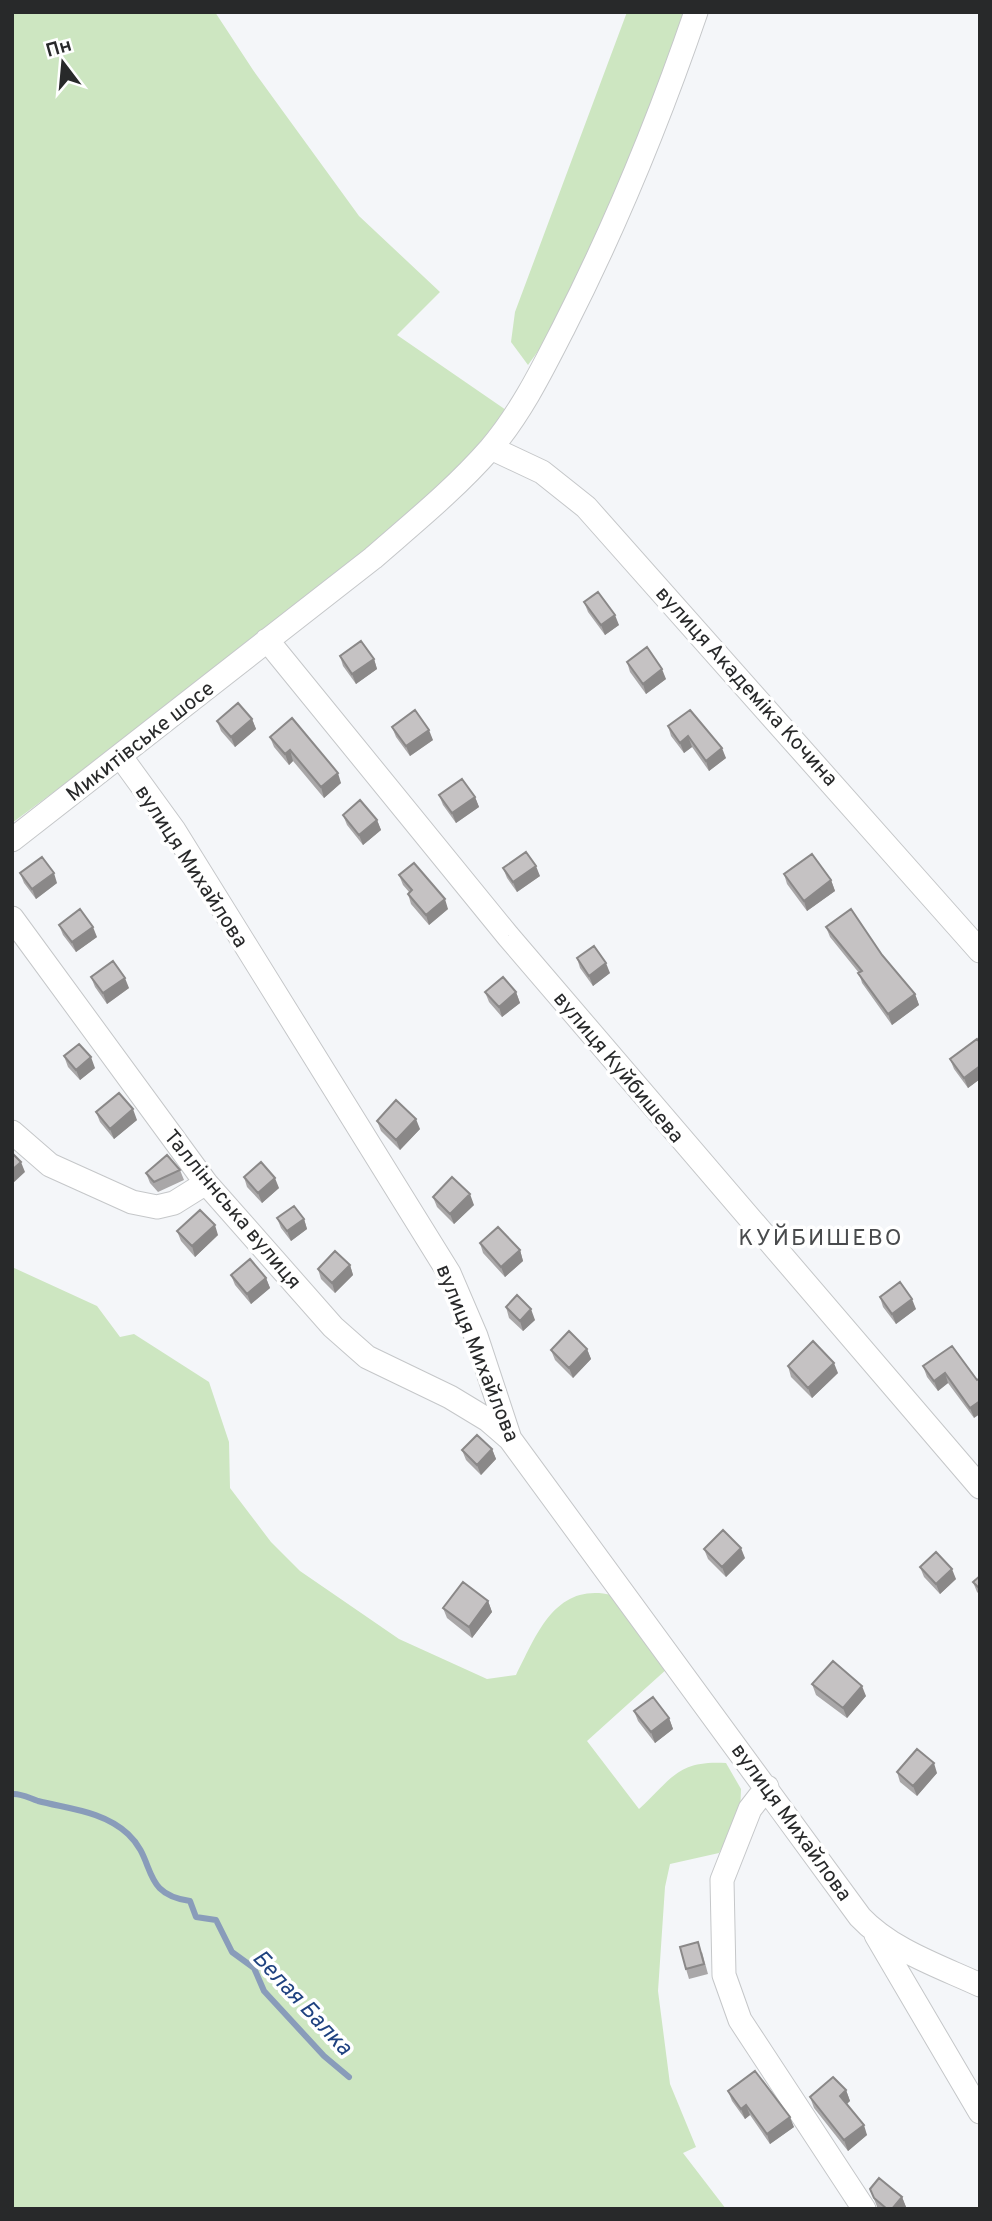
<svg xmlns="http://www.w3.org/2000/svg" width="992" height="2221" font-family="Overpass,sans-serif">
<style>
.green{fill:#cde6c1}
.lines{fill:none;stroke-linecap:round;stroke-linejoin:round}
.stream{stroke:#899cba;stroke-width:6}
.minor-casing{stroke:#c5c7c9;stroke-width:25}
.minor{stroke:#fff;stroke-width:23}
.wall{fill:#a9a7a8}
.shaded-wall{fill:#8a8888}
.building{fill:#c5c2c3;stroke:#8a8888;stroke-width:2}
.labels{text-anchor:middle;stroke-width:7;stroke-linejoin:round;paint-order:stroke}
.street-label{font-size:21px;fill:#28292a;stroke:#fff}
.neighbourhood-label{font-size:23px;letter-spacing:2px;fill:#494b4d;stroke:#fff}
.water-label{font-size:23px;font-style:italic;fill:#1f4280;stroke:#fff}
</style>
<rect width="100%" height="100%" fill="#f4f6f9"/>
<path class="green" d="M 12,12 L 215,12 L 253,70 L 359,216 L 440,292 L 397,335 L 506,410 L 444,487 L 261,638 L 12,823 Z
M 627,12 L 690,12 L 664,92 L 554,329 L 528,365 L 511,342 L 515,312 Z
M 12,1267 L 97,1306 L 120,1337 L 134,1334 L 209,1382 L 229,1442 L 230,1488 L 271,1542 L 300,1571 L 399,1639 L 487,1679 L 516,1675 C 537,1634 555,1582 612,1595 L 668,1668 L 587,1741 L 639,1809 C 672,1779 677,1760 726,1763 L 741,1789 L 740,1815 L 719,1853 L 670,1864 L 665,1887 L 658,1991 L 670,2084 L 696,2147 L 683,2153 L 726,2209 L 12,2209 Z"/>
<g class="lines">
<path class="stream" d="M 12,1794 C 21,1793 29,1798 38,1801 C 69,1809 103,1811 128,1834 C 157,1861 140,1894 190,1901 L 196,1917 L 216,1920 L 232,1952 L 254,1968 L 264,1991 L 324,2056 L 349,2077"/>
<g class="minor-casing">
<path id="minor" d="M 491,448 L 542,472 L 586,507 L 980,951
M 267,640 L 508,936 L 980,1487
M 121,757 L 174,830 L 449,1273 L 476,1336 L 510,1439 L 860,1917 C 891,1950 939,1966 980,1985
M 12,840 L 373,558 C 413,523 455,489 490,449 C 521,413 543,368 564,327 C 616,225 659,120 696,12
M 12,918 L 206,1183 L 333,1327 L 367,1357 L 450,1397 L 488,1420 L 510,1439
M 12,1132 L 50,1165 L 132,1202 L 157,1207 L 174,1203 L 206,1183
M 767,1787 L 750,1809 L 722,1880 L 724,1975 L 740,2020 L 864,2209
M 876,1935 L 980,2112"/>
</g>
<use href="#minor" class="minor"/>
</g>
<path class="wall" d="M 584,602 L 619,625 L 605,635 L 588,612 Z
M 340,656 L 374,659 L 377,669 L 356,684 L 343,666 Z
M 627,662 L 666,679 L 646,694 L 630,672 Z
M 252,719 L 256,729 L 235,747 L 221,731 L 217,721 Z
M 668,726 L 726,758 L 709,771 L 692,747 L 684,753 L 671,736 Z
M 392,727 L 433,740 L 410,756 L 396,737 Z
M 270,737 L 341,783 L 324,798 L 293,761 L 289,765 L 274,747 Z
M 439,795 L 475,797 L 479,807 L 456,823 L 443,805 Z
M 343,815 L 377,820 L 381,830 L 363,845 L 347,825 Z
M 503,868 L 540,876 L 517,892 L 507,878 Z
M 20,873 L 57,883 L 36,899 L 24,883 Z
M 784,874 L 831,880 L 835,891 L 807,911 L 787,884 Z
M 399,875 L 448,909 L 429,925 L 411,904 L 408,894 L 409,892 L 403,885 Z
M 59,925 L 97,937 L 76,952 L 63,935 Z
M 826,927 L 882,955 L 915,994 L 919,1005 L 892,1025 L 862,983 L 859,973 L 830,937 Z
M 577,958 L 610,973 L 593,986 L 580,968 Z
M 91,977 L 129,988 L 107,1004 L 95,987 Z
M 485,992 L 516,992 L 520,1003 L 502,1017 L 489,1002 Z
M 980,1043 L 980,1079 L 968,1088 L 954,1069 L 950,1059 Z
M 64,1056 L 95,1068 L 80,1080 L 68,1067 Z
M 96,1112 L 137,1120 L 114,1139 L 100,1122 Z
M 377,1121 L 420,1129 L 400,1150 L 381,1131 Z
M 180,1170 L 184,1180 L 158,1192 L 150,1183 L 146,1173 Z
M 244,1177 L 279,1188 L 262,1203 L 247,1187 Z
M 433,1197 L 474,1205 L 454,1224 L 437,1207 Z
M 277,1218 L 304,1219 L 307,1229 L 291,1241 L 281,1228 Z
M 177,1231 L 218,1235 L 195,1257 L 181,1241 Z
M 480,1243 L 520,1250 L 523,1261 L 505,1277 L 483,1253 Z
M 350,1265 L 353,1275 L 335,1293 L 321,1279 L 318,1269 Z
M 231,1275 L 266,1278 L 270,1288 L 251,1304 L 235,1285 Z
M 880,1297 L 916,1309 L 896,1324 L 883,1307 Z
M 506,1307 L 535,1320 L 523,1331 L 509,1318 Z
M 952,1346 L 974,1418 L 948,1383 L 938,1391 L 927,1377 L 923,1366 Z
M 587,1349 L 591,1359 L 573,1378 L 555,1360 L 551,1350 Z
M 788,1366 L 838,1373 L 812,1398 L 791,1377 Z
M 492,1449 L 496,1459 L 481,1475 L 466,1460 L 462,1450 Z
M 704,1549 L 745,1558 L 726,1577 L 708,1559 Z
M 920,1567 L 956,1579 L 940,1594 L 924,1577 Z
M 980,1576 L 980,1595 L 977,1592 L 973,1582 Z
M 488,1601 L 492,1612 L 472,1638 L 447,1618 L 443,1608 Z
M 812,1684 L 866,1696 L 847,1718 L 816,1695 Z
M 634,1711 L 669,1718 L 673,1729 L 655,1743 L 638,1721 Z
M 897,1772 L 937,1773 L 917,1796 L 900,1782 Z
M 702,1952 L 708,1974 L 689,1979 L 686,1969 Z
M 846,2090 L 850,2101 L 847,2104 L 867,2135 L 848,2151 L 814,2108 L 810,2097 Z
M 728,2091 L 794,2127 L 770,2144 L 750,2115 L 745,2119 L 732,2101 Z
M 870,2189 L 902,2197 L 906,2207 L 905,2209 L 878,2209 Z"/>
<path class="shaded-wall" d="M 615,615 L 619,625 L 605,635 L 601,625 Z
M 374,659 L 377,669 L 356,684 L 352,674 Z
M 662,669 L 666,679 L 646,694 L 643,684 Z
M 252,719 L 256,729 L 235,747 L 231,737 Z
M 429,730 L 433,740 L 410,756 L 406,746 Z
M 688,736 L 692,747 L 684,753 L 680,743 Z
M 722,748 L 726,758 L 709,771 L 706,761 Z
M 290,750 L 293,761 L 289,765 L 285,754 Z
M 338,773 L 341,783 L 324,798 L 321,787 Z
M 475,797 L 479,807 L 456,823 L 452,813 Z
M 377,820 L 381,830 L 363,845 L 359,835 Z
M 536,866 L 540,876 L 517,892 L 513,882 Z
M 54,873 L 57,883 L 36,899 L 32,889 Z
M 831,880 L 835,891 L 807,911 L 804,901 Z
M 445,899 L 448,909 L 429,925 L 426,915 Z
M 93,927 L 97,937 L 76,952 L 72,942 Z
M 606,963 L 610,973 L 593,986 L 589,976 Z
M 125,978 L 129,988 L 107,1004 L 103,993 Z
M 516,992 L 520,1003 L 502,1017 L 499,1007 Z
M 915,994 L 919,1005 L 892,1025 L 888,1014 Z
M 91,1057 L 95,1068 L 80,1080 L 76,1070 Z
M 980,1066 L 980,1079 L 968,1088 L 964,1078 Z
M 133,1109 L 137,1120 L 114,1139 L 110,1129 Z
M 416,1119 L 420,1129 L 400,1150 L 396,1140 Z
M 21,1162 L 25,1172 L 12,1184 L 12,1170 Z
M 275,1178 L 279,1188 L 262,1203 L 258,1193 Z
M 470,1194 L 474,1205 L 454,1224 L 450,1214 Z
M 304,1219 L 307,1229 L 291,1241 L 287,1231 Z
M 215,1225 L 218,1235 L 195,1257 L 192,1246 Z
M 520,1250 L 523,1261 L 505,1277 L 501,1267 Z
M 350,1265 L 353,1275 L 335,1293 L 332,1283 Z
M 266,1278 L 270,1288 L 251,1304 L 247,1294 Z
M 912,1299 L 916,1309 L 896,1324 L 892,1314 Z
M 531,1309 L 535,1320 L 523,1331 L 520,1321 Z
M 587,1349 L 591,1359 L 573,1378 L 569,1368 Z
M 834,1363 L 838,1373 L 812,1398 L 808,1388 Z
M 945,1373 L 948,1383 L 938,1391 L 934,1381 Z
M 980,1401 L 980,1414 L 974,1418 L 970,1408 Z
M 492,1449 L 496,1459 L 481,1475 L 477,1465 Z
M 741,1548 L 745,1558 L 726,1577 L 722,1567 Z
M 952,1569 L 956,1579 L 940,1594 L 936,1584 Z
M 488,1601 L 492,1612 L 472,1638 L 469,1627 Z
M 862,1686 L 866,1696 L 847,1718 L 843,1708 Z
M 669,1718 L 673,1729 L 655,1743 L 651,1732 Z
M 934,1763 L 937,1773 L 917,1796 L 913,1786 Z
M 846,2090 L 850,2101 L 844,2106 L 840,2096 Z
M 746,2105 L 750,2115 L 745,2119 L 741,2109 Z
M 790,2117 L 794,2127 L 770,2144 L 767,2134 Z
M 864,2125 L 867,2135 L 848,2151 L 844,2140 Z
M 902,2197 L 906,2207 L 905,2209 L 892,2209 Z"/>
<path class="building" d="M 598,592 L 615,615 L 601,625 L 584,602 Z
M 361,641 L 374,659 L 352,674 L 340,656 Z
M 647,647 L 662,669 L 643,684 L 627,662 Z
M 238,703 L 252,719 L 231,737 L 217,721 Z
M 415,710 L 429,730 L 406,746 L 392,727 Z
M 690,710 L 722,748 L 706,761 L 688,736 L 680,743 L 668,726 Z
M 292,718 L 338,773 L 321,787 L 290,750 L 285,754 L 270,737 Z
M 462,779 L 475,797 L 452,813 L 439,795 Z
M 360,800 L 377,820 L 359,835 L 343,815 Z
M 526,852 L 536,866 L 513,882 L 503,868 Z
M 812,854 L 831,880 L 804,901 L 784,874 Z
M 42,857 L 54,873 L 32,889 L 20,873 Z
M 414,863 L 445,899 L 426,915 L 408,894 L 412,890 L 399,875 Z
M 80,909 L 93,927 L 72,942 L 59,925 Z
M 851,909 L 882,955 L 915,994 L 888,1014 L 858,973 L 862,971 L 826,927 Z
M 594,946 L 606,963 L 589,976 L 577,958 Z
M 113,961 L 125,978 L 103,993 L 91,977 Z
M 503,977 L 516,992 L 499,1007 L 485,992 Z
M 977,1039 L 980,1043 L 980,1066 L 964,1078 L 950,1059 Z
M 79,1044 L 91,1057 L 76,1070 L 64,1056 Z
M 119,1093 L 133,1109 L 110,1129 L 96,1112 Z
M 396,1100 L 416,1119 L 396,1140 L 377,1121 Z
M 12,1153 L 21,1162 L 12,1170 Z
M 167,1155 L 180,1170 L 154,1182 L 146,1173 Z
M 261,1162 L 275,1178 L 258,1193 L 244,1177 Z
M 452,1177 L 470,1194 L 450,1214 L 433,1197 Z
M 294,1206 L 304,1219 L 287,1231 L 277,1218 Z
M 200,1210 L 215,1225 L 192,1246 L 177,1231 Z
M 498,1227 L 520,1250 L 501,1267 L 480,1243 Z
M 335,1251 L 350,1265 L 332,1283 L 318,1269 Z
M 250,1259 L 266,1278 L 247,1294 L 231,1275 Z
M 900,1282 L 912,1299 L 892,1314 L 880,1297 Z
M 517,1295 L 531,1309 L 520,1321 L 506,1307 Z
M 569,1331 L 587,1349 L 569,1368 L 551,1350 Z
M 813,1341 L 834,1363 L 808,1388 L 788,1366 Z
M 952,1346 L 977,1380 L 980,1378 L 980,1401 L 970,1408 L 945,1373 L 934,1381 L 923,1366 Z
M 477,1435 L 492,1449 L 477,1465 L 462,1450 Z
M 723,1530 L 741,1548 L 722,1567 L 704,1549 Z
M 936,1552 L 952,1569 L 936,1584 L 920,1567 Z
M 980,1576 L 980,1589 L 973,1582 Z
M 463,1582 L 488,1601 L 469,1627 L 443,1608 Z
M 833,1661 L 862,1686 L 843,1708 L 812,1684 Z
M 653,1697 L 669,1718 L 651,1732 L 634,1711 Z
M 917,1749 L 934,1763 L 913,1786 L 897,1772 Z
M 698,1942 L 704,1964 L 686,1969 L 680,1947 Z
M 755,2071 L 790,2117 L 767,2134 L 746,2105 L 741,2109 L 728,2091 Z
M 833,2077 L 846,2090 L 840,2096 L 864,2125 L 844,2140 L 810,2097 Z
M 879,2178 L 902,2197 L 892,2209 L 887,2209 L 874,2198 L 870,2189 Z"/>
<g class="labels">
<g class="street-label">
<text transform="translate(747 686) rotate(48)" y="7">вулиця Академіка Кочина</text>
<text transform="translate(140 741) rotate(-38)" y="7">Микитівське шосе</text>
<text transform="translate(192 866) rotate(57)" y="7">вулиця Михайлова</text>
<text transform="translate(619 1067) rotate(50)" y="7">вулиця Куйбишева</text>
<text transform="translate(233 1209) rotate(50)" y="7">Талліннська вулиця</text>
<text transform="translate(478 1353) rotate(68)" y="7">вулиця Михайлова</text>
<text transform="translate(792 1822) rotate(54)" y="7">вулиця Михайлова</text>
</g>
<g class="neighbourhood-label">
<text x="821" y="1245">КУЙБИШЕВО</text>
</g>
<g class="water-label">
<text transform="translate(303 2002) rotate(47)" y="8">Белая Балка</text>
</g>
</g>
<rect width="992" height="2221" fill="none" stroke="#28292a" stroke-width="28"/>
<g transform="translate(63 63) rotate(344)" stroke="#ffffff" stroke-width="5" paint-order="stroke">
<path d="M0-5L12 26L0 18L-12 26Z" fill="#28292a"/>
<text y="-10" font-size="19" font-weight="bold" text-anchor="middle" fill="#28292a">Пн</text>
</g>
</svg>
